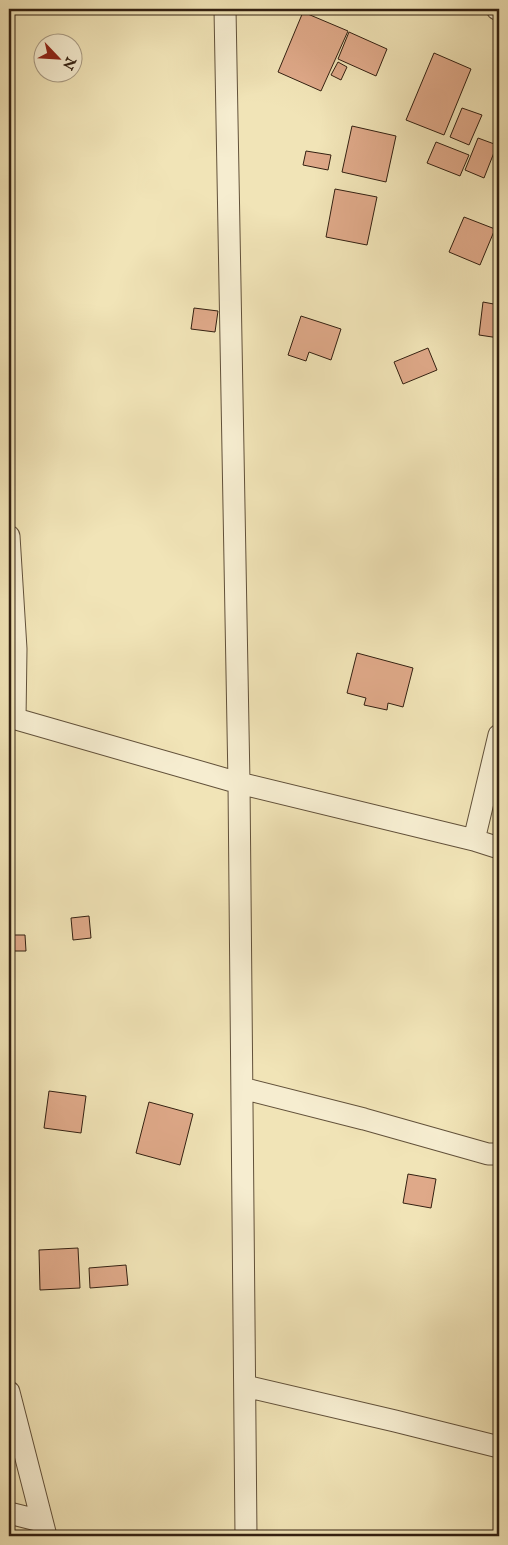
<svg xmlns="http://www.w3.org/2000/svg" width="508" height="1545" font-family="'IM FELL English',serif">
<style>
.building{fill:#dfa989;stroke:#332011}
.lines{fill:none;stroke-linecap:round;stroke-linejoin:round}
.street-casing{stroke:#62513a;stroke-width:23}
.street{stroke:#f6edd0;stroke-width:21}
</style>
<rect width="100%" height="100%" fill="#f1e4b7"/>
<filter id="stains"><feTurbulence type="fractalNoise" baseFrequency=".004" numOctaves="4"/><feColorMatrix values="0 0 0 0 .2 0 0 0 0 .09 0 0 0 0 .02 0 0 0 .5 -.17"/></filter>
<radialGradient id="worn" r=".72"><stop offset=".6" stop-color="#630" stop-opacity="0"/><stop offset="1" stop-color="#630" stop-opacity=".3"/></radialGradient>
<path class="building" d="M 303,12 L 348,31 L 321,91 L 278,72 Z
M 349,32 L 387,49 L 376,76 L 338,59 Z
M 434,53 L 471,69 L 444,135 L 406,120 Z
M 338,62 L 347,67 L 341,80 L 331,75 Z
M 462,108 L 482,115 L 469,145 L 450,137 Z
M 352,126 L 396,136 L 386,182 L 342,172 Z
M 478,138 L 497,145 L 484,178 L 465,170 Z
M 436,142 L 469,155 L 460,176 L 427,163 Z
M 306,151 L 331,155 L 328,170 L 303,165 Z
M 335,189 L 377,197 L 367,245 L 326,237 Z
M 464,217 L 495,229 L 480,265 L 449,252 Z
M 483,302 L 499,305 L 499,338 L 479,335 Z
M 194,308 L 218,311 L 215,332 L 191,329 Z
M 301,316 L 341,329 L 331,360 L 309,352 L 306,361 L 288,355 Z
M 428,348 L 437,370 L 403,384 L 394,362 Z
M 357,653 L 413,668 L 403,707 L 388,703 L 387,710 L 364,705 L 366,698 L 347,693 Z
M 89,916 L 91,938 L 73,940 L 71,918 Z
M 9,935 L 25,935 L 26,951 L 9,951 Z
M 49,1091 L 86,1096 L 81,1133 L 44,1128 Z
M 149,1102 L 193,1114 L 180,1165 L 136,1153 Z
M 408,1174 L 436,1179 L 431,1208 L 403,1203 Z
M 78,1248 L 80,1288 L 40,1290 L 39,1250 Z
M 126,1265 L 128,1285 L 90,1288 L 89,1268 Z"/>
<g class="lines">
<g class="street-casing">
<path id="street" d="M 225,9 L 239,783 L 246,1536
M 497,9 L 499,9
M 9,536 L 16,649 L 15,719
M 9,717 L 239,783 L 474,840 L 499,848
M 474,840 L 499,735
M 242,1088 L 364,1119 L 488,1154 L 499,1154
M 245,1386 L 395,1421 L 499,1447
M 9,1392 L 46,1536
M 9,1513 L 41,1521"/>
</g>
<use href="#street" class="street"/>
</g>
<rect width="508" height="1545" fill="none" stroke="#f1e4b7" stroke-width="30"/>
<rect x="10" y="10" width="488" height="1525" fill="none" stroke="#332011" stroke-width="2.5"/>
<rect x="15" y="15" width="478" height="1515" fill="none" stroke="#332011"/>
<g transform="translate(58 58) rotate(115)"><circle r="24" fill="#f6edd0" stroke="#a89b84"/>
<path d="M0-4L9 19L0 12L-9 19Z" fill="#8f2418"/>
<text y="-8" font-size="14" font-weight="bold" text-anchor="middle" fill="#332011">N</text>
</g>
<rect width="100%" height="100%" filter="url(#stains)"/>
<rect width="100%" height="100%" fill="url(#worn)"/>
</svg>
